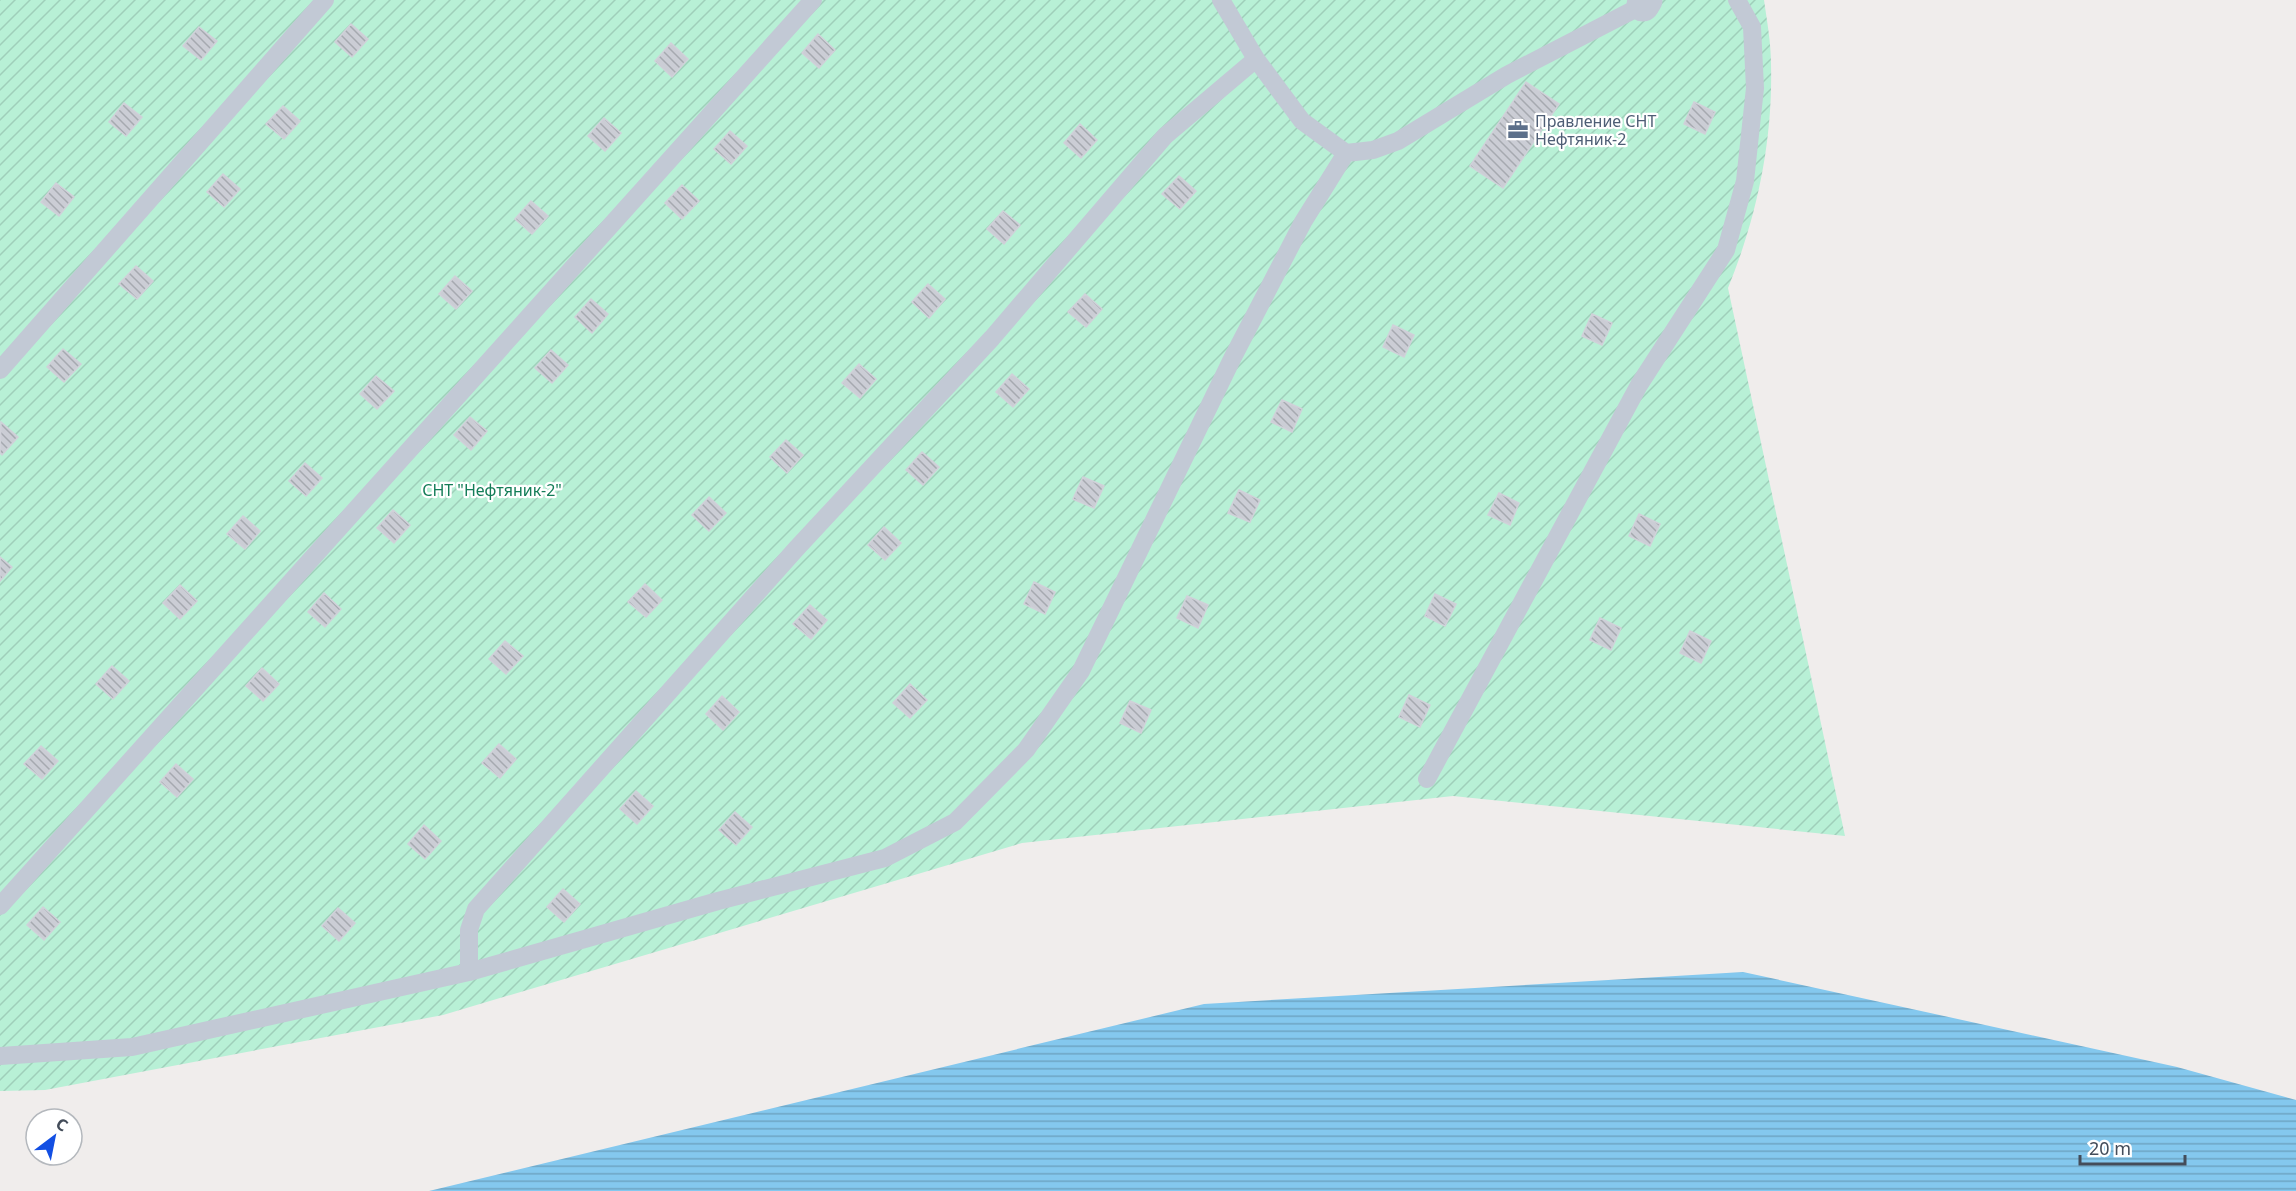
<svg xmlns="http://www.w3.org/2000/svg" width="2296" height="1191" font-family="'Noto Sans',sans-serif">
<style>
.garden{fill:url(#garden-furrows)}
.water{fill:url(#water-rules)}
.building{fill:url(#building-back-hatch);stroke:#d0d1d9;stroke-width:1.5}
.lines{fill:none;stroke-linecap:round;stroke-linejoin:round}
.lane{stroke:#c2c9d5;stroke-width:18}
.street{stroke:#c2c9d5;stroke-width:33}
.labels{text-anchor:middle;stroke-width:4.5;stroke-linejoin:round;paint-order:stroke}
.service-label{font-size:16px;fill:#4e5e75;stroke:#fff;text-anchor:start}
.park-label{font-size:16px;fill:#147d58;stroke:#fff}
</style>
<defs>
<pattern id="garden-furrows" width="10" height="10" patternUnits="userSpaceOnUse" patternTransform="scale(1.5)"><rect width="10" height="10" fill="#b8f0d6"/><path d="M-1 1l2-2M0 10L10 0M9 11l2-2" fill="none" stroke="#9fcfba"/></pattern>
<pattern id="water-rules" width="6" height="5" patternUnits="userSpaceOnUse" patternTransform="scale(1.5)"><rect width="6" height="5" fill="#84c8ee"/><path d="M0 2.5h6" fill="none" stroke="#6ea5c4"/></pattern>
<pattern id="building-back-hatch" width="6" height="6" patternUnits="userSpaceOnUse" patternTransform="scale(1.5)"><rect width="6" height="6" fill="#cbcdd5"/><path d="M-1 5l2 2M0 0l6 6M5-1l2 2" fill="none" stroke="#a6a9b0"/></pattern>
</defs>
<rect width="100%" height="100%" fill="#f0edec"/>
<path class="garden" d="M 0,0 L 1764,0 C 1767,21 1771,43 1771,64 C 1773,141 1757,217 1728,288 L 1845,836 L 1453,796 L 1022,843 L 443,1015 L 45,1090 L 0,1091 Z"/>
<path class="water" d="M 1743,972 L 2177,1067 L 2296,1100 L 2296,1191 L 429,1191 L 1204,1004 Z"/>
<path class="building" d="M 351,24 L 368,39 L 352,57 L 335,42 Z
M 199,27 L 217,41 L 201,60 L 183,46 Z
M 818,34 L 835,50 L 819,68 L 802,53 Z
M 671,43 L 688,59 L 672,77 L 655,61 Z
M 1526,82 L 1559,104 L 1503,188 L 1470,166 Z
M 1694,102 L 1715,112 L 1705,134 L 1684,124 Z
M 124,103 L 142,117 L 126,136 L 109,122 Z
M 283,106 L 300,121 L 284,139 L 266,124 Z
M 604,118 L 621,133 L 605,151 L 588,136 Z
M 1080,124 L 1097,140 L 1081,158 L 1064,143 Z
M 730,131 L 747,146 L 731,164 L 714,149 Z
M 223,174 L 240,189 L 224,207 L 207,192 Z
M 1179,176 L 1196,191 L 1180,209 L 1162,194 Z
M 56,183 L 74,197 L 59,216 L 41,202 Z
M 682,185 L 699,201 L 682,219 L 665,203 Z
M 531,201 L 548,216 L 532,234 L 515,219 Z
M 1003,211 L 1020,225 L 1004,244 L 987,229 Z
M 136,266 L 153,281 L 137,299 L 119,284 Z
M 455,276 L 472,291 L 456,309 L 439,294 Z
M 928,284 L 945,299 L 929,318 L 912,302 Z
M 1085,294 L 1102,309 L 1086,327 L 1068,312 Z
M 591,299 L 608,314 L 592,333 L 575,317 Z
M 1592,314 L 1612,323 L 1602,345 L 1582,336 Z
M 1393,325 L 1414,335 L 1404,357 L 1383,347 Z
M 63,349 L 81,364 L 64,382 L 47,367 Z
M 551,350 L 568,365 L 552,383 L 535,368 Z
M 859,364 L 876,379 L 860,398 L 842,383 Z
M 1012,374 L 1029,389 L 1013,407 L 996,392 Z
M 376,376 L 394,391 L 377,409 L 360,394 Z
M 1282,400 L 1302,409 L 1292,432 L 1271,422 Z
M 470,417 L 487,431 L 471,450 L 454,435 Z
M 1,422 L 18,437 L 2,455 L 0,453 Z
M 786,440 L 803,455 L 787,473 L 770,457 Z
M 922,452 L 939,467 L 923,485 L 906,470 Z
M 305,463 L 322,478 L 306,496 L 289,481 Z
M 1083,477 L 1104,486 L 1094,508 L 1073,499 Z
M 1239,490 L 1260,500 L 1250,522 L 1228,513 Z
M 1499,493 L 1519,503 L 1510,525 L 1488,515 Z
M 709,497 L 726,513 L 709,531 L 692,515 Z
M 393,510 L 410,525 L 394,543 L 377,528 Z
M 1639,514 L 1660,524 L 1650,546 L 1629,536 Z
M 243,516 L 260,531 L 245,549 L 227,534 Z
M 884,527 L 901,543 L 885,560 L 868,545 Z
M 0,557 L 12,567 L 0,581 Z
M 1034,582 L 1055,592 L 1045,614 L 1024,604 Z
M 645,584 L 662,600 L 646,617 L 628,602 Z
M 180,585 L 197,601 L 180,619 L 163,603 Z
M 324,593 L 341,609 L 325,627 L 308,612 Z
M 1435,594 L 1456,604 L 1445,626 L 1425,616 Z
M 1187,596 L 1208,605 L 1198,628 L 1177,618 Z
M 810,605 L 827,620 L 811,639 L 793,624 Z
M 1600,618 L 1621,628 L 1611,650 L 1590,640 Z
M 1690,631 L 1711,641 L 1701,663 L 1680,653 Z
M 505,641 L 523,656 L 506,674 L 489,659 Z
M 112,666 L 129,681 L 113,699 L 96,684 Z
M 262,668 L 279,684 L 263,701 L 246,686 Z
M 910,684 L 927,700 L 910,718 L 893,703 Z
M 1409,695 L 1430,705 L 1420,727 L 1399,717 Z
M 722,696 L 739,712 L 723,730 L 706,714 Z
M 1130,701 L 1151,710 L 1141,733 L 1120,723 Z
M 499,744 L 516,759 L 500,778 L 482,763 Z
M 41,746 L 58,761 L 42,779 L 24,764 Z
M 176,764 L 193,779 L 177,797 L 160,782 Z
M 636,791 L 653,806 L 637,824 L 620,809 Z
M 735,812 L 752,827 L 736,845 L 719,830 Z
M 424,825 L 441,841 L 425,859 L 408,844 Z
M 563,889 L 580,904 L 564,922 L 547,907 Z
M 43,907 L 60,922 L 44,940 L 27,925 Z
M 338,908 L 355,923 L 339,941 L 322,926 Z"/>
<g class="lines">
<path class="lane" d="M 1221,0 L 1256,59 L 1302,121 L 1346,153 L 1373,150 L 1398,141 L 1507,75 L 1643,5
M 0,370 L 325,0
M 1427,779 L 1639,385 L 1726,250 L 1745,181 L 1755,88 L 1752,27 L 1737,0
M 0,906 L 813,0
M 469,972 L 469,930 L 476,909 L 796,549 L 992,338 L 1165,136 L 1256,59
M 0,1056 L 132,1047 L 469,972 L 718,901 L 885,858 L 955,822 L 1026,750 L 1081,671 L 1232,359 L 1303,222 L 1346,153"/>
<path class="street" d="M 1643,5 L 1646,0"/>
</g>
<defs>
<g id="office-bare" transform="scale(1.62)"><path d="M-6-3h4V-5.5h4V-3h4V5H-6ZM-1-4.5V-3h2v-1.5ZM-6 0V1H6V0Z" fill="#5c6f8a" stroke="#fff" stroke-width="2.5" paint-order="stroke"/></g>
</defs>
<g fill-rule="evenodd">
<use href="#office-bare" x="1518" y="130"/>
</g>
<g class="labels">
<g class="service-label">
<text x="1535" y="127">Правление СНТ<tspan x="1535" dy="18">Нефтяник-2</tspan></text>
</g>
<g class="park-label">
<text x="492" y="496">СНТ "Нефтяник-2"</text>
</g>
</g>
<g transform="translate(54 1137) rotate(32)"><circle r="28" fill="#ffffff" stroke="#b4b8bd" stroke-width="1.5"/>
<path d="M0-4.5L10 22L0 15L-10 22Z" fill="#134fe3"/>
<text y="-9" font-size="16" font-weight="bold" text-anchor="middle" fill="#444d5a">С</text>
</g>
<path d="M2080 1155v9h105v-9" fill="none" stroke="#444d5a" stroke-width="3"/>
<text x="2089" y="1155" font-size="18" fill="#444d5a" stroke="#ffffff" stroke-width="4.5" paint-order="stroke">20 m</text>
</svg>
